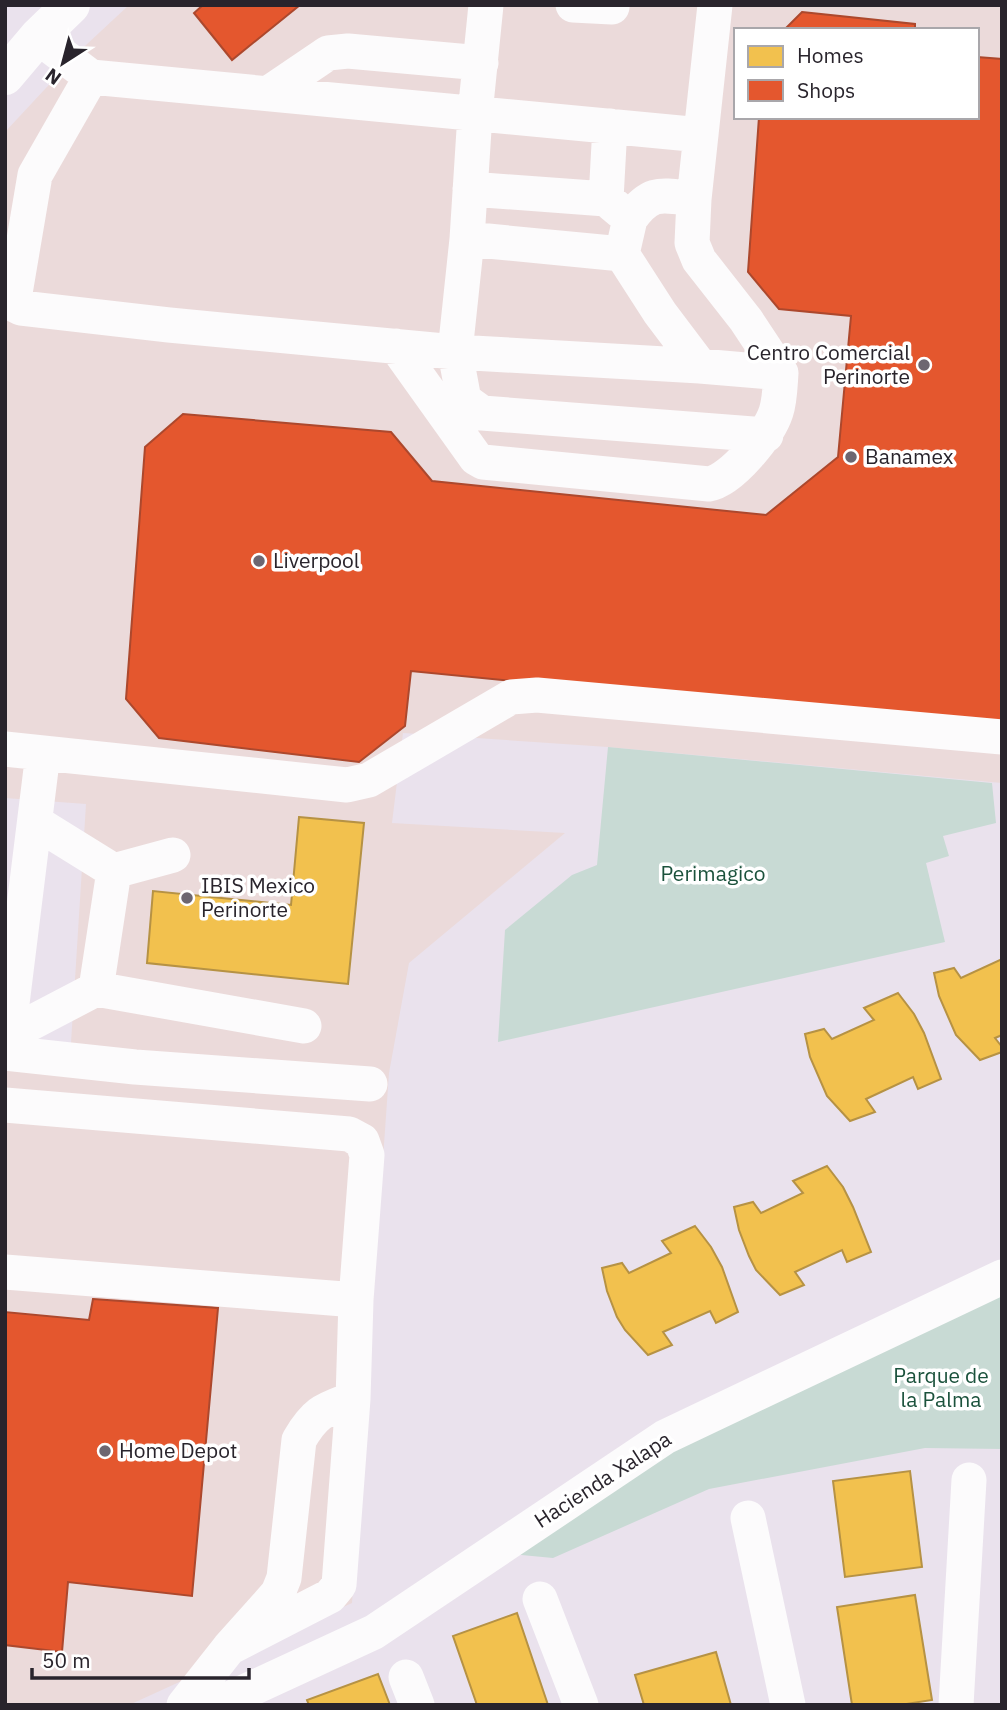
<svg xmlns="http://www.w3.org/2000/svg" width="1007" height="1710" font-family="'IBM Plex Sans',sans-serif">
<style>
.commercial{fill:#ebdada;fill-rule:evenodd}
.green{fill:#c8dad4}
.homes{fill:#f2c14e;stroke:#b69244;stroke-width:2}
.shops{fill:#e4572e;stroke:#ac482d;stroke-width:2}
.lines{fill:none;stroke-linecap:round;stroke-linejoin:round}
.minor{stroke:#fcfbfc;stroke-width:35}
.major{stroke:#fcfbfc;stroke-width:38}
.poi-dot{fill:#6d6670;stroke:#fff;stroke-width:2.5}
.labels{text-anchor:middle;stroke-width:7;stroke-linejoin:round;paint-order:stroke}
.poi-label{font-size:21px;fill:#29242c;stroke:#fff;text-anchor:start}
.park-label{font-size:21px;fill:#1b523c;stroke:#fff}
.street-label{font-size:21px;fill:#29242c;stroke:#fff}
</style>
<rect width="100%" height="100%" fill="#eae2ed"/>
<path class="commercial" d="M 129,5 L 1002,5 L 1002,783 L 608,747 L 403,733 L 392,823 L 565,833 L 409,963 L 389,1073 L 352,1603 L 129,1705 L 5,1705 L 5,1039 L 71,1043 L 86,804 L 5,798 L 5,132 L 86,45 ZM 736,30 L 977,30 L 977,117 L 736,117 Z"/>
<path class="green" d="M 608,747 L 992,783 L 996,823 L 943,836 L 949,856 L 926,863 L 945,942 L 498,1042 L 505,930 L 572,875 L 597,865 Z
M 1002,1293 L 1002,1449 L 925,1448 L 709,1489 L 553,1558 L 511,1554 L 690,1440 Z"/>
<path class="homes" d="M 299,817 L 364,823 L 348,984 L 147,963 L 153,891 L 291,905 Z
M 1002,959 L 1002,1035 L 995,1038 L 1002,1047 L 1002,1052 L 980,1060 L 956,1035 L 939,996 L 934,973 L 954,968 L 961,978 Z
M 898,993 L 914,1014 L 924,1033 L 941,1079 L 918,1089 L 913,1077 L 866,1099 L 875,1112 L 850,1121 L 827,1096 L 810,1057 L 805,1034 L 824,1029 L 832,1039 L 874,1020 L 864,1008 Z
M 827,1166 L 843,1187 L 853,1207 L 871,1252 L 847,1262 L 842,1250 L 795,1272 L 804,1285 L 780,1295 L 756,1270 L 749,1256 L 739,1230 L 734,1207 L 753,1202 L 761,1213 L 803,1193 L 793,1181 Z
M 695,1226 L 711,1247 L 722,1267 L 738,1312 L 716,1323 L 710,1311 L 663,1332 L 672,1345 L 648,1355 L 625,1330 L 617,1317 L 607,1291 L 602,1268 L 622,1263 L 629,1273 L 671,1253 L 662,1241 Z
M 910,1471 L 922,1567 L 845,1577 L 833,1481 Z
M 915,1595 L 932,1700 L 900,1705 L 852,1705 L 837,1607 Z
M 517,1613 L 548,1705 L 477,1705 L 453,1636 Z
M 716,1652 L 731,1705 L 644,1705 L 635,1675 Z
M 378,1674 L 390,1705 L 309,1705 L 307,1700 Z"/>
<path class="shops" d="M 203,5 L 300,5 L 232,60 L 194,13 Z
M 802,12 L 915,24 L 915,30 L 784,30 Z
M 977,57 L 1002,59 L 1002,729 L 411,671 L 405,726 L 359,762 L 159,738 L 126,699 L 145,447 L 183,414 L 391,432 L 432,481 L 766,515 L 838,457 L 851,316 L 779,309 L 748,272 L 759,117 L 977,117 Z
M 93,1299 L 218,1308 L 192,1596 L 68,1582 L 62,1652 L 5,1645 L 5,1312 L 89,1320 Z"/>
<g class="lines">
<path class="minor" d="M 486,5 L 475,114 L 467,239 L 455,352 L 464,400 L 482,413 L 766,435
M 573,5 L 612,7 L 612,5
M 38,37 L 91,77 L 701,135
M 91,77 L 35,175 L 14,299 L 15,305 L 21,308 L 169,325 L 455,352 L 700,366 L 781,373
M 269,93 L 328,53 L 348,51 L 481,63
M 610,126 L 606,199 L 630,219 L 622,254
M 470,189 L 606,199
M 630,219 C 651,190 661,195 694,199
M 467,239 L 622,254 L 660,313 L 700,366
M 396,346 L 476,458 L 483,462 L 709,484 C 732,480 769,434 776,412 C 780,400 780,386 781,373 L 746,320 L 699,260 L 692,243 L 694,199 L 715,5
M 5,749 L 347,785 L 369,780 L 511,697 L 537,695 L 1002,737
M 35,822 L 114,871 L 173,855
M 96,989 L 114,871
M 10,1034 L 96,989 L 304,1026
M 6,1052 L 43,753
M 5,1053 L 135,1067 L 370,1084
M 5,1105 L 349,1134 L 362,1141 L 367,1155 L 356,1300 L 353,1399 L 339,1585 L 330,1596 L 229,1648
M 5,1272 L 356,1300
M 748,1518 L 788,1705
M 540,1599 L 581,1705
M 406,1677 L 417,1705
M 184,1705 L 229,1648 L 278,1593 L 284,1578 L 299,1440 C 316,1411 324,1410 353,1399
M 216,1705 L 374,1632 L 665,1437 L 1002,1277
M 956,1705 L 969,1480"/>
<path class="major" d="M 5,76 L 38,37 L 71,5"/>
</g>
<g class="poi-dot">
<circle cx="924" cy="365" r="7"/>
<circle cx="851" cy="457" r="7"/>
<circle cx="259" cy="561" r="7"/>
<circle cx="187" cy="898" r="7"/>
<circle cx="105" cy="1451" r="7"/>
</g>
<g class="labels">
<g class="poi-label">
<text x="910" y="360" text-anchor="end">Centro Comercial<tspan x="910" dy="24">Perinorte</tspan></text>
<text x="865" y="464">Banamex</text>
<text x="273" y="568">Liverpool</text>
<text x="201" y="893">IBIS Mexico<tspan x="201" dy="24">Perinorte</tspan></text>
<text x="119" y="1458">Home Depot</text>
</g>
<g class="park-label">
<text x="713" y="881">Perimagico</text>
<text x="941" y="1383">Parque de<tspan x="941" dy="24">la Palma</tspan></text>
</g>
<g class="street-label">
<text transform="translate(603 1480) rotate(-33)" y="7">Hacienda Xalapa</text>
</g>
</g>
<rect width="1007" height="1710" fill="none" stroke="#29242c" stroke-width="14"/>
<rect x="734" y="28" width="245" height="91" fill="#ffffff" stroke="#a9a7ab" stroke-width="2"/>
<rect x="748" y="46" width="35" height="21" fill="#f2c14e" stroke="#a9a7ab" stroke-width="2"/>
<text x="797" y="63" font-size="21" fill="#29242c">Homes</text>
<rect x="748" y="80" width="35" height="21" fill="#e4572e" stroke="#a9a7ab" stroke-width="2"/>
<text x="797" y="98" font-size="21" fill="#29242c">Shops</text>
<g transform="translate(63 63) rotate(216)" stroke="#ffffff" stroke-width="5" paint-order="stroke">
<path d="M0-5L12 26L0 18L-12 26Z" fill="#29242c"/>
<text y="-10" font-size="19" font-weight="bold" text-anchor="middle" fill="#29242c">N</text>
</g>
<path d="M32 1668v10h217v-10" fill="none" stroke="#29242c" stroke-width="3.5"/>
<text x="42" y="1668" font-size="21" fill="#29242c" stroke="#ffffff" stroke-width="5" paint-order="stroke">50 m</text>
</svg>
